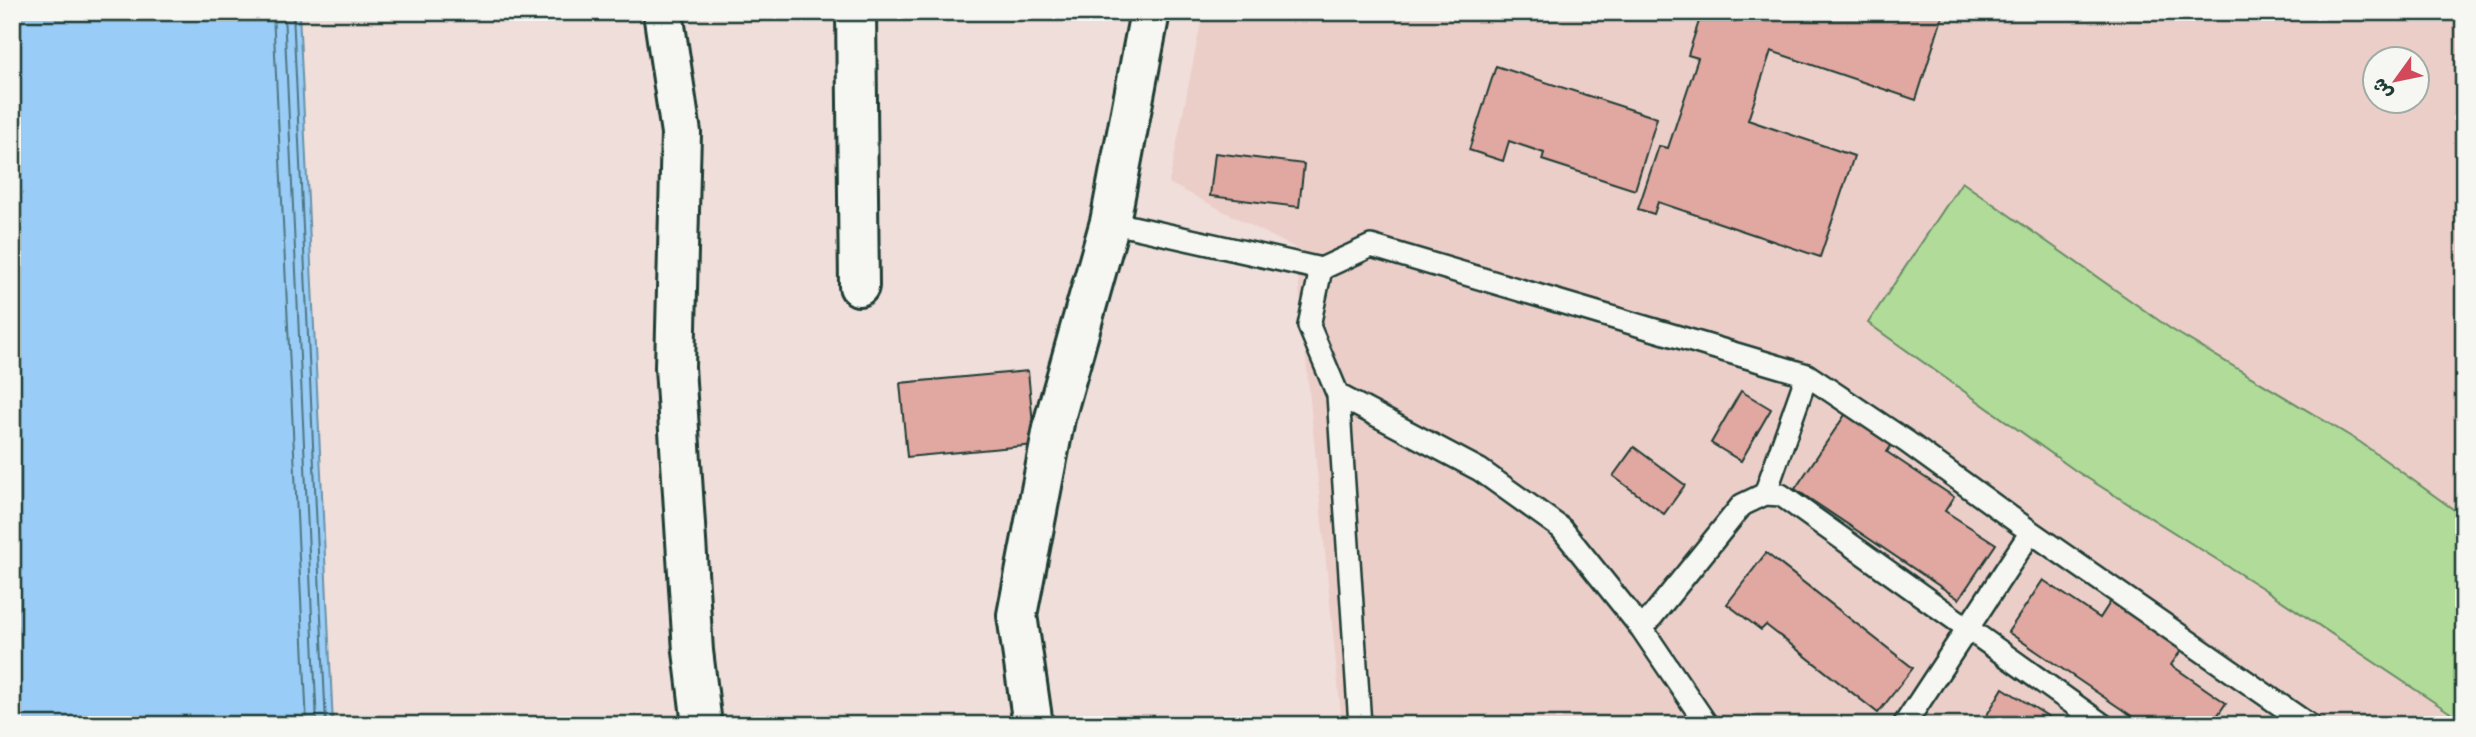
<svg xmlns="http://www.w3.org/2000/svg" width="2476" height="737" font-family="Delius,'Playpen Sans Arabic',sans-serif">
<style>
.built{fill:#eccec9;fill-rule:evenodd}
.green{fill:#b0db98;stroke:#688c66;stroke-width:2}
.water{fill:#99ccf6;stroke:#6893a8;stroke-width:2}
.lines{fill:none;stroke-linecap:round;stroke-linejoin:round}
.shore{stroke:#507682;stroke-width:2}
.building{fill:#e1a7a1;stroke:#1f3d34;stroke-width:2}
.lane-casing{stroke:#1f3d34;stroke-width:26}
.street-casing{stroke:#1f3d34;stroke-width:44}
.primary-casing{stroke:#1f3d34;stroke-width:44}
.lane{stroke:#f6f6f2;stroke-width:21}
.street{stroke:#f6f6f2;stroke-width:38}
.primary{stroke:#f6f6f2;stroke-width:38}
</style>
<rect width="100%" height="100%" fill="#f0deda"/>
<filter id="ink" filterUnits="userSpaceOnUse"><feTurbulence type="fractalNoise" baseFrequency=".0143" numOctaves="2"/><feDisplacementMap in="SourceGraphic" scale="14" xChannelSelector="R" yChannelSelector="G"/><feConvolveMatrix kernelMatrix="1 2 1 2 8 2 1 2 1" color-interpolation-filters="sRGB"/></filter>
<g filter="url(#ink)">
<path class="built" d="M 1203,12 L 2464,12 L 2464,725 L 1342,725 L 1295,248 L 1169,183 ZM 2374,60 L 2416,60 L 2416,102 L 2374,102 Z"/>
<path class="green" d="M 1962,182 L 2171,329 L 2360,442 L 2464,517 L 2464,722 L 2267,591 L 2076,471 L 1868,323 Z"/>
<path class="water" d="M 12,12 L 299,12 L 333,725 L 12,725 Z"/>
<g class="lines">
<path class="shore" d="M 273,12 L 307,725
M 284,12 L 317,725
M 293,12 L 326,725"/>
</g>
<path class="building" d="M 1702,12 L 1733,12 L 1743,16 L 1744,12 L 1944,12 L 1916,100 L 1771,51 L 1748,120 L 1854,156 L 1820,257 L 1658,202 L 1654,214 L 1638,209 L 1659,146 L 1668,148 L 1698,58 L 1688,55 Z
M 1496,66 L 1657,118 L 1635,190 L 1542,160 L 1544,153 L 1509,141 L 1503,161 L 1469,150 Z
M 1215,153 L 1304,164 L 1299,207 L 1210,196 Z
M 1028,371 L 1035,445 L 907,457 L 900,383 Z
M 1741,391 L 1771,409 L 1741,461 L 1711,443 Z
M 1849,409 L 1895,440 L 1887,452 L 1954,497 L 1945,511 L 1996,544 L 1959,599 L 1795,489 Z
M 1634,447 L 1685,485 L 1664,514 L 1613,476 Z
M 1766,553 L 1913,668 L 1878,713 L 1766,625 L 1761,630 L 1727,604 Z
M 2043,580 L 2100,618 L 2111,601 L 2182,649 L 2171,665 L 2226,703 L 2211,725 L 2145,725 L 2008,632 Z
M 2003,688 L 2062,725 L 1981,725 Z"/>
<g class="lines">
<g class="lane-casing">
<path id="lane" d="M 1110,222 L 1321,269 L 1371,246 L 1807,375 L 1907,442 L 2031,532 L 2309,725
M 1321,269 L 1309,326 L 1338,395 L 1360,725
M 1338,395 L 1480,470 L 1561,528 L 1642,629 L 1707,725
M 1765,494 L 1807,375
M 1642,629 L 1742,505 L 1765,494 L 1781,495 L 2103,725
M 1904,725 L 2031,532"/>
</g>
<g class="street-casing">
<path id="street" d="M 663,12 L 681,133 L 675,367 L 693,651 L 702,725
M 856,12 L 859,286"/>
</g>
<g class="primary-casing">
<path id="primary" d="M 1033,725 L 1017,615 L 1055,418 L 1110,222 L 1150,12"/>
</g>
<use href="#lane" class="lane"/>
<use href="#street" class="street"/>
<use href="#primary" class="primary"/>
</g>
</g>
<rect width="2476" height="737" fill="none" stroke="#f6f6f2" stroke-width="42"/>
<rect x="21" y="21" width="2434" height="695" fill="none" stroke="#1f3d34" stroke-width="2.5" filter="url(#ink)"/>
<g transform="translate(2396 80) rotate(237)"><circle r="33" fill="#f6f6f2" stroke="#a0aca6" stroke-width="2"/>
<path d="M0-5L12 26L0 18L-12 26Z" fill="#d1495b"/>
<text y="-10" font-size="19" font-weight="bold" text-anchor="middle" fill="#1f3d34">ش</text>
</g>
</svg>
